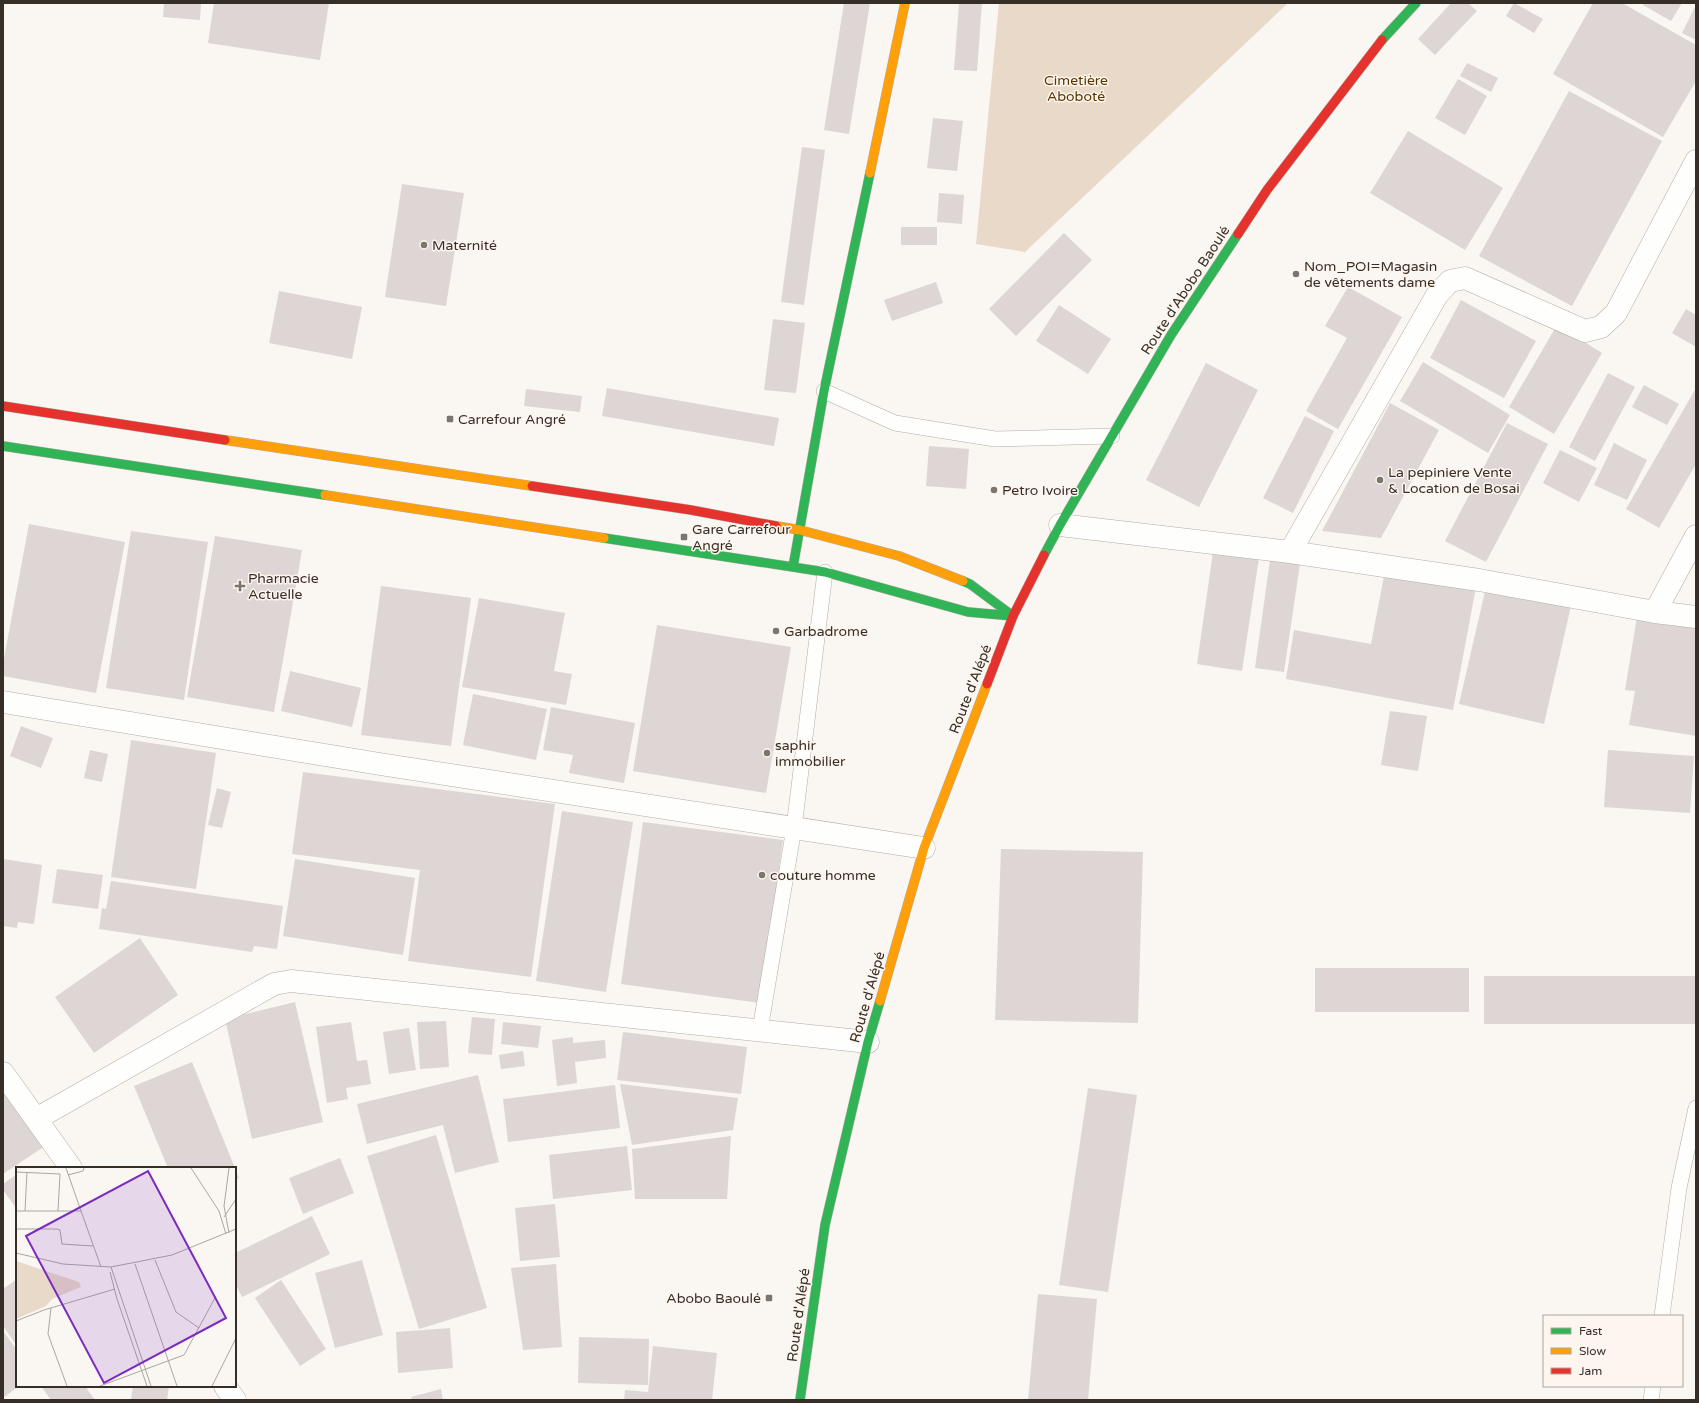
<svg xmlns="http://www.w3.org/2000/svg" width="1699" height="1403" font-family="'Varela Round',sans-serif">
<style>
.green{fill:#e8d9c8}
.building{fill:#ddd6d4}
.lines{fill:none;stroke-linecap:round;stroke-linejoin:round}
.lane-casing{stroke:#b2ada8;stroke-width:16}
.street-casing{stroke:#b2ada8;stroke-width:23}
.fast-casing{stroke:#b2ada8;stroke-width:10}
.slow-casing{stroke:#b2ada8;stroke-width:10}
.jam-casing{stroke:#b2ada8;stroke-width:10}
.lane{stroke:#fefefd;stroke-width:15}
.street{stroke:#fefefd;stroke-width:22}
.fast{stroke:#30b455;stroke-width:9}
.slow{stroke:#ff9f0a;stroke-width:9}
.jam{stroke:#e5322d;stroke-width:9}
.poi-dot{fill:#7b756f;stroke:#fdf6ee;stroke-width:1.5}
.labels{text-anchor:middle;stroke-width:3;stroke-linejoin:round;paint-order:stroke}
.park-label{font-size:14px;fill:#593500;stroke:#fdf6ee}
.poi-label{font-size:14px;fill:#362f28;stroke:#fdf6ee;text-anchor:start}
.street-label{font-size:14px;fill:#362f28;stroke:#fdf6ee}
.inset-road{fill:none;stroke:#aca6a1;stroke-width:1}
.view{fill:#7b2cbf;fill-opacity:0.15;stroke:#7b2cbf;stroke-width:2}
.inset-edge{fill:none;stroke:#362f28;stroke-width:2}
</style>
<rect width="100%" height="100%" fill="#faf6f2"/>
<path class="green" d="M 999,3 L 1288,3 L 1025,252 L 976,244 Z"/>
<path class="building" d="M 164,3 L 201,3 L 200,20 L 163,17 Z
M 214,3 L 329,3 L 320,60 L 208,43 Z
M 844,3 L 870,3 L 849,134 L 824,130 Z
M 959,3 L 982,3 L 977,71 L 954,70 Z
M 1451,3 L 1468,3 L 1477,11 L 1435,55 L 1418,39 Z
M 1514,3 L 1543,19 L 1534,33 L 1506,16 Z
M 1593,3 L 1622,3 L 1696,45 L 1696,81 L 1663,137 L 1553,74 Z
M 1644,3 L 1682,3 L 1671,21 L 1643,5 Z
M 1696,5 L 1696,40 L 1682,33 Z
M 1467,63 L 1498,78 L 1491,92 L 1460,76 Z
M 1458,79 L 1487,96 L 1465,135 L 1435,118 Z
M 1569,91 L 1662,141 L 1572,306 L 1479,256 Z
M 933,118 L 963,121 L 957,171 L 927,168 Z
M 1408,131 L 1503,188 L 1465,250 L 1370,193 Z
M 802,147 L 825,150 L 804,305 L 781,302 Z
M 402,184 L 464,193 L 446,306 L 385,297 Z
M 939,193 L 964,195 L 962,224 L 937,222 Z
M 901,227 L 937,227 L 937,245 L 901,245 Z
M 1064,233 L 1092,260 L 1016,336 L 989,309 Z
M 936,282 L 943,303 L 892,321 L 884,300 Z
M 1348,287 L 1402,317 L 1338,429 L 1306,411 L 1347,338 L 1325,326 Z
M 279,291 L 362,307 L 352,359 L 269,343 Z
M 1461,300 L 1536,341 L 1504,398 L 1430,358 Z
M 1059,305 L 1111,339 L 1088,374 L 1036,341 Z
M 1686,309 L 1696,315 L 1696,347 L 1672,333 Z
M 773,319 L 805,323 L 796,393 L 764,390 Z
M 1557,325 L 1602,353 L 1554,434 L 1509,407 Z
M 1423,362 L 1510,415 L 1488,453 L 1400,401 Z
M 1206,363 L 1258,390 L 1199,507 L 1146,480 Z
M 1608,373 L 1635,387 L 1595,461 L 1569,447 Z
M 1644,385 L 1679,404 L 1667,425 L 1632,407 Z
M 607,388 L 779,418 L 774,446 L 602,416 Z
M 1696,388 L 1696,464 L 1659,528 L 1626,509 Z
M 526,389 L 582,396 L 580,412 L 524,406 Z
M 1390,403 L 1439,430 L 1381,538 L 1322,531 Z
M 1305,416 L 1334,431 L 1293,513 L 1263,498 Z
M 1507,423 L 1548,444 L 1486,562 L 1445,541 Z
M 1614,443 L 1647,460 L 1627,500 L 1594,485 Z
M 929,446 L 969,449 L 966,489 L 926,486 Z
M 1560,450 L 1597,468 L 1579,502 L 1543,483 Z
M 29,524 L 125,542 L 96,693 L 3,676 L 3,664 Z
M 131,531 L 208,542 L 184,700 L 106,688 Z
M 215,536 L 302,550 L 274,712 L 187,697 Z
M 1213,552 L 1259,558 L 1242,671 L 1197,664 Z
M 1270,560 L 1300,564 L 1284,672 L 1255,668 Z
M 1385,571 L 1476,587 L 1453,710 L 1286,679 L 1294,630 L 1371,644 Z
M 381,586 L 471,598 L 451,746 L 361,735 Z
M 1486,587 L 1571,606 L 1544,724 L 1459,704 Z
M 479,598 L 565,613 L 554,671 L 572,674 L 566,705 L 462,687 Z
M 1637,617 L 1696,627 L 1696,736 L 1629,725 L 1635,691 L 1625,690 Z
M 657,625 L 791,647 L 766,793 L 633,771 Z
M 290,671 L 361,688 L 352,727 L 281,711 Z
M 473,694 L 547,709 L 536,760 L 463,745 Z
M 551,707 L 635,723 L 624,783 L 569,773 L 573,755 L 543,750 Z
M 1390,711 L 1427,716 L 1418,771 L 1381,765 Z
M 21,726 L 53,738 L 41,768 L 10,756 Z
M 131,740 L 216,753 L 196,889 L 111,877 Z
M 90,750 L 108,754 L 102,782 L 84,778 Z
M 1608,750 L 1694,756 L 1690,813 L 1604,807 Z
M 303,772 L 555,804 L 531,977 L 408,961 L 420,870 L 292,854 Z
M 217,788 L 231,792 L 222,828 L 208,825 Z
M 562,811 L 633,822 L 606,992 L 536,981 Z
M 643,822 L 783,840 L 760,1003 L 621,984 Z
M 1001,849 L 1143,852 L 1138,1023 L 995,1020 Z
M 3,859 L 42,865 L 34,924 L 18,922 L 17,928 L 3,926 Z
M 295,859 L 415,878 L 403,955 L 283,936 Z
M 57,869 L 103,875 L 98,909 L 52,903 Z
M 111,881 L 283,906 L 277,949 L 254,946 L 252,952 L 99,929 L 102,908 L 106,909 Z
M 140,938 L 178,995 L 94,1053 L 55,997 Z
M 1315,968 L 1469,968 L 1469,1012 L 1315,1012 Z
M 1484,976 L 1696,976 L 1696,1024 L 1484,1024 Z
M 295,1002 L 323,1122 L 252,1139 L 225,1019 Z
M 472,1017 L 495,1019 L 492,1055 L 468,1053 Z
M 446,1021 L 449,1067 L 420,1069 L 417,1022 Z
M 351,1022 L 357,1061 L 367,1060 L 371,1084 L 346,1088 L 348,1099 L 327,1103 L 316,1027 Z
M 503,1022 L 541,1026 L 538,1048 L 501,1044 Z
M 409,1028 L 416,1070 L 389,1074 L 383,1032 Z
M 623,1032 L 747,1047 L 741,1094 L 617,1080 Z
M 573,1037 L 573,1043 L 605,1040 L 606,1058 L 575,1062 L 577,1083 L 557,1086 L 552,1040 Z
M 523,1051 L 525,1066 L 501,1069 L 499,1055 Z
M 192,1062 L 239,1178 L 235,1180 L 235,1168 L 168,1168 L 134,1086 Z
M 478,1075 L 499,1162 L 455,1173 L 443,1125 L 367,1144 L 357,1104 Z
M 3,1083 L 45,1146 L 3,1174 Z
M 620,1084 L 738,1098 L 733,1130 L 632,1145 Z
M 615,1085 L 620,1128 L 508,1142 L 503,1099 Z
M 1088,1088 L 1137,1095 L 1108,1292 L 1059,1285 Z
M 436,1135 L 487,1308 L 419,1329 L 367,1156 Z
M 731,1136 L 727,1199 L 635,1199 L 632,1149 Z
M 627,1146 L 632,1190 L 553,1199 L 549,1155 Z
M 340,1158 L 354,1193 L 303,1214 L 289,1178 Z
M 17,1174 L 17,1209 L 3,1190 L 3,1184 Z
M 555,1204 L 560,1257 L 520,1261 L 515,1208 Z
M 312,1216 L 330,1254 L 242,1297 L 235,1283 L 235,1253 Z
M 362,1260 L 383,1335 L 335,1348 L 315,1273 Z
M 556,1264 L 562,1347 L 523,1350 L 511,1268 Z
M 17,1279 L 17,1346 L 3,1326 L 3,1289 Z
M 281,1280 L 326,1349 L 300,1366 L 255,1298 Z
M 1038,1294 L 1097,1299 L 1088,1400 L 1028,1400 Z
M 450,1328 L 453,1368 L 398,1373 L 396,1332 Z
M 3,1331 L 17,1350 L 17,1386 L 19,1386 L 3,1398 Z
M 579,1337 L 649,1339 L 648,1385 L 578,1383 Z
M 653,1346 L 717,1353 L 712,1400 L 624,1400 L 625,1390 L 648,1392 Z
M 41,1386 L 85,1386 L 95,1400 L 51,1400 Z
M 133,1386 L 169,1386 L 167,1400 L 131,1400 Z
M 441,1389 L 443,1400 L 412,1400 L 411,1397 Z"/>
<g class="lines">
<g class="lane-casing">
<path id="lane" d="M 824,391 L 895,423 L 995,439 L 1112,436
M 760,1030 L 794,828 L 825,572
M 1662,1316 L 1679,1188 L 1696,1108
M 1651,1400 L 1653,1386"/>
</g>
<g class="street-casing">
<path id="street" d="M 1060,525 L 1290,552 L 1479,580 L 1655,612 L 1696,536
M 1290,552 L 1437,295 L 1450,281 L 1465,278 L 1585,331 L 1601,327 L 1616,313 L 1696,161
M 1655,612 L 1696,617
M 3,702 L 386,765 L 924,848
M 3,1073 L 71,1168
M 36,1119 L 274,984 L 291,981 L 868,1042
M 225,1386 L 235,1400"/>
</g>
<g class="fast-casing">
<path id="fast" d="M 1382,40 L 1416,3
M 3,446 L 325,495
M 604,538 L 825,572 L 968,612 L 1013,616
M 1044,555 L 1060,525 L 1171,335 L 1238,234
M 793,567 L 824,391 L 870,173
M 963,581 L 970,584 L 1013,616
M 800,1400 L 825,1225 L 868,1042 L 880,1001"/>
</g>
<g class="slow-casing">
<path id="slow" d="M 870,173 L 905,3
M 225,440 L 532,486
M 325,495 L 604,538
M 776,526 L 800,530 L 899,556 L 963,581
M 880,1001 L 924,848 L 987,684"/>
</g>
<g class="jam-casing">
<path id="jam" d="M 1238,234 L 1267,190 L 1382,40
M 3,406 L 225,440
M 532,486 L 691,510 L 776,526
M 987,684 L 1013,616 L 1044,555"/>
</g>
<use href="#lane" class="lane"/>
<use href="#street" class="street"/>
<use href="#fast" class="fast"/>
<use href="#slow" class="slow"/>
<use href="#jam" class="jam"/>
</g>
<g class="poi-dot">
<circle cx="424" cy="245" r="4"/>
<circle cx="1296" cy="274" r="4"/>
<rect x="446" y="415" width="8" height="8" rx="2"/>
<circle cx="1380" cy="480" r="4"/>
<circle cx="994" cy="490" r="4"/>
<rect x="680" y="533" width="8" height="8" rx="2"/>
<path d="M238 580h4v4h4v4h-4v4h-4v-4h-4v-4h4z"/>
<circle cx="776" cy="631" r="4"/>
<circle cx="767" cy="753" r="4"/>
<circle cx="762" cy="875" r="4"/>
<rect x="765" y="1294" width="8" height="8" rx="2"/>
</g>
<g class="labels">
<g class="park-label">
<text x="1076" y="85">Cimetière<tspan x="1076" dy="16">Aboboté</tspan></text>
</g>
<g class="poi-label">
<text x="432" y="250">Maternité</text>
<text x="1304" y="271">Nom_POI=Magasin<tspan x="1304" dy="16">de vêtements dame</tspan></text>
<text x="458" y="424">Carrefour Angré</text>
<text x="1388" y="477">La pepiniere Vente<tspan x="1388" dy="16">&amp; Location de Bosai</tspan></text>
<text x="1002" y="495">Petro Ivoire</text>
<text x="692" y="534">Gare Carrefour<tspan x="692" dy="16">Angré</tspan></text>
<text x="248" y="583">Pharmacie<tspan x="248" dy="16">Actuelle</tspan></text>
<text x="784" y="636">Garbadrome</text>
<text x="775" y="750">saphir<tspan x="775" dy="16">immobilier</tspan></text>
<text x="770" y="880">couture homme</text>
<text x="761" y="1303" text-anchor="end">Abobo Baoulé</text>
</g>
<g class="street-label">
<text transform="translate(1185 290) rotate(-57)" y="5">Route d'Abobo Baoulé</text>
<text transform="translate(970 689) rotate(-69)" y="5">Route d'Alépé</text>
<text transform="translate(867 997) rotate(-74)" y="5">Route d'Alépé</text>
<text transform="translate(798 1315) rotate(-82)" y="5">Route d'Alépé</text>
</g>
</g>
<g transform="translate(16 1167)">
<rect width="220" height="220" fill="#faf6f2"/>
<path d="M 0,94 L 63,115 L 65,120 L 36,132 L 30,139 L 0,152 Z" fill="#e8d9c8"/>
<path class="inset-road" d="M 50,1 L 65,44M 175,1 L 203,44 L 210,67M 213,1 L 208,39 L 213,66M 0,5 L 44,7 L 42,44M 52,8 L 67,4 L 68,1M 0,44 L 65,44 L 85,100M 9,44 L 11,5M 208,50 L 220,32M 0,62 L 41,62 L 44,63 L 46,77 L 77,79M 0,86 L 47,97 L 95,100 L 156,88 L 220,62M 139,93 L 160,145 L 183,161M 119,97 L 161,219M 95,100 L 135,219M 94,105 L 101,132 L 131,219M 35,141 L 32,167 L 51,219M 0,154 L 28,143 L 99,122M 84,219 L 168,188 L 200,129M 196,219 L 220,171"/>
<path class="view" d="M 132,4 L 210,151 L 88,216 L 10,69 Z"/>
<rect width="220" height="220" class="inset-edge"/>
</g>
<rect width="1699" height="1403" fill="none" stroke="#362f28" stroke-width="8"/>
<rect x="1543" y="1315" width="140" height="72" fill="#fdf6ee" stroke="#ada69f"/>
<rect x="1551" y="1328" width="20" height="6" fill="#30b455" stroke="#ada69f"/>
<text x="1579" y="1335" font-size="12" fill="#362f28">Fast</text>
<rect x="1551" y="1348" width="20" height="6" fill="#ff9f0a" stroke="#ada69f"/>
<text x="1579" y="1355" font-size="12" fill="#362f28">Slow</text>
<rect x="1551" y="1368" width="20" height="6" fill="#e5322d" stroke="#ada69f"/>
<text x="1579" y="1375" font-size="12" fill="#362f28">Jam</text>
</svg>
